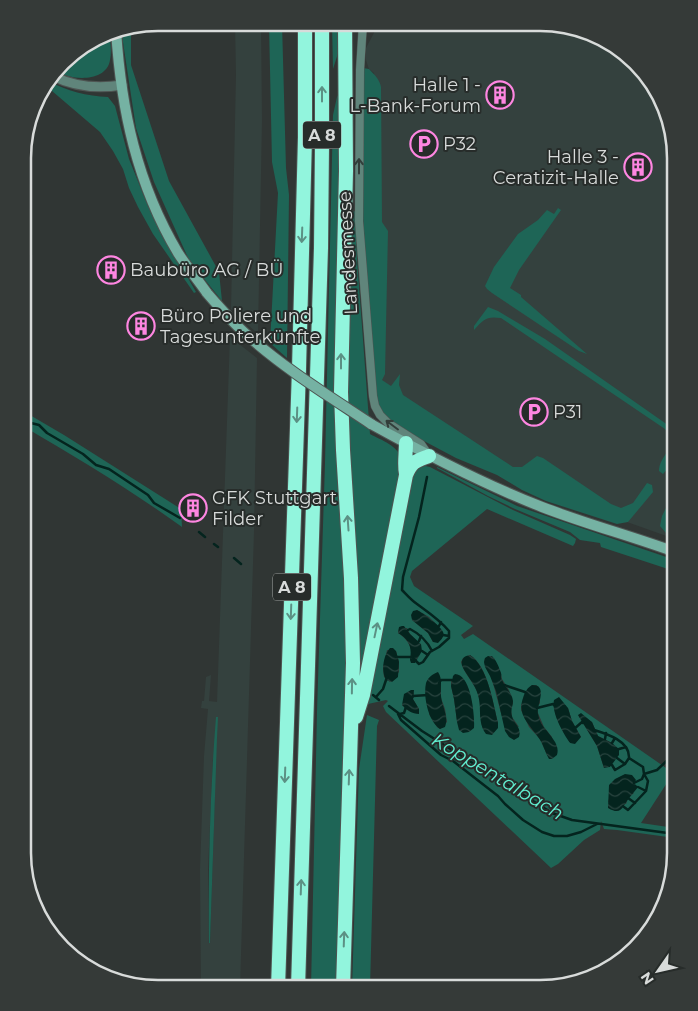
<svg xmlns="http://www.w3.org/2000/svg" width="698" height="1011" font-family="Montserrat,sans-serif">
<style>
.built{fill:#34413e;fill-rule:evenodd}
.grass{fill:#1e6556;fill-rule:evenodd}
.water{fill:url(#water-waves)}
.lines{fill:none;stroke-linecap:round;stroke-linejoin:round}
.stream{stroke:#04241e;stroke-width:2.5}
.minor-casing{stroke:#4e5452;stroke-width:9}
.tertiary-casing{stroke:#4e5452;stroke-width:11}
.secondary-casing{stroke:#4e5452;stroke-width:12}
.motorway-casing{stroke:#4e5452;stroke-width:16}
.minor{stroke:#60857b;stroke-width:8}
.tertiary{stroke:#60857b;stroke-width:9}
.secondary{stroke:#75b2a3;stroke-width:10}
.motorway{stroke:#92f5dd;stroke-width:14}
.secondary-bridge-casing{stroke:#4e5452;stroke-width:12;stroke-linecap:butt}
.secondary-bridge{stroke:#75b2a3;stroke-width:10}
.oneway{stroke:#5c9084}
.oneway2{stroke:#323e3a}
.labels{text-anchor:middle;stroke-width:4;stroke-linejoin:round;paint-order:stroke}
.shield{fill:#272c2a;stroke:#a3a6a5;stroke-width:1}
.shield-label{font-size:16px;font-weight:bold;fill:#d8dbda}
.poi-label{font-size:18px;fill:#d8dbda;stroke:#272c2a;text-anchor:start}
.street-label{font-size:18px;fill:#d8dbda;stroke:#272c2a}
.water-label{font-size:19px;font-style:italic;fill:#61eed0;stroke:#272c2a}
.rim{fill:none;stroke:#d8dbda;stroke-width:2.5}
</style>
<defs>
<pattern id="water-waves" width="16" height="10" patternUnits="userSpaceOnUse" patternTransform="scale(1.25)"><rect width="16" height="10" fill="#04241e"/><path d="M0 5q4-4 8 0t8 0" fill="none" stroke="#28433e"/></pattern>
</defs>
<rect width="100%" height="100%" fill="#303634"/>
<path class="built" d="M 235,23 L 261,23 L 262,120 L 258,334 L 231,309 L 236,75 Z
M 381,23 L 558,24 L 622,50 L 662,99 L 675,158 L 675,539 L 613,517 L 516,479 L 381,397 L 382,226 L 374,73 L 369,69 L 366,60 L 366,48 L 376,29 Z
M 230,337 L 257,358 L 254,531 L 240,988 L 201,988 L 200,870 L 204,756 L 208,709 L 201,708 L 202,701 L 204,701 L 206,677 L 211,675 L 209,701 L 217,702 ZM 213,757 L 215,792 L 210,943 L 209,943 L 208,870 Z"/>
<path class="grass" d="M 269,23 L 282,23 L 286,168 L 289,195 L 287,358 L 270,343 L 278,193 L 272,162 Z
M 332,23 L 340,23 L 340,47 L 333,69 Z
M 131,27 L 131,65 L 169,181 L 219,272 L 222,301 L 189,260 L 154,182 L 136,128 L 121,29 Z
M 110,32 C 110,41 112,51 110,60 C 107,79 82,80 68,76 C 64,75 60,73 57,71 L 69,56 Z
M 363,68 L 369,69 C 374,74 380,80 381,87 L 382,222 L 388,231 L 385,374 L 382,380 L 391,386 L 400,374 L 399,385 L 403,395 L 513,467 L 522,467 L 537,456 L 543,458 L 611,504 L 621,508 L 633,503 L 647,483 L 652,485 L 653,492 L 628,522 L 617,524 L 546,501 L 522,490 L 497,475 L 456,458 L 392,424 L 385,416 L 377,403 L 363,219 Z
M 48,81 C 67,91 87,96 108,97 L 115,106 L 129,159 L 148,206 L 165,238 L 196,292 L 194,293 L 153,234 L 138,207 L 129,188 L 123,169 L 113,151 L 100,132 L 45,85 Z
M 341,89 L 345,566 L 348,671 L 338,988 L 311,988 L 317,712 L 325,463 L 333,115 L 337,97 Z
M 558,208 L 561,210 L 519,270 L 510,288 L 521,295 L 521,297 L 587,354 L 579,351 L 492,293 L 487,289 L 485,286 L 494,267 L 518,234 L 538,220 L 547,210 L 554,214 Z
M 355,211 L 357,259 L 370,434 C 381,440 399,446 402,460 L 360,687 L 346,436 L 348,265 L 353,212 Z
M 488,307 L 498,311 L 545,339 L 675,430 L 675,451 L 671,457 L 675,460 L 663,474 L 659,471 C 660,452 680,450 665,429 L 501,318 C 486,316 484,319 474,330 L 474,326 Z
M 23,411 L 64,435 L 181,509 L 182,527 C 131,490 77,458 23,426 Z
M 425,466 L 430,467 L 513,510 L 570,535 L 576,539 L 575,543 L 573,546 L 487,509 L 412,571 L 410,577 L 414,586 L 473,626 L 461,635 L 464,639 L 473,634 L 669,770 L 674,772 L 641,823 L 675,828 L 675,838 L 617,830 L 604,829 L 601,821 L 600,830 L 584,840 L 558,864 L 551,868 L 386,712 L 383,706 L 388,701 L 386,700 L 368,704 L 370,689 L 408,487 C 412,477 414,469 425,466 ZM 417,610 L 429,617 L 439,627 L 433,642 L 428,633 L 412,620 ZM 399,628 L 407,628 L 410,634 L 413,637 L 415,663 L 410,657 L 412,653 C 410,644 406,638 398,633 ZM 387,650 L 396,651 L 399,662 L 399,672 L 390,682 L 384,677 L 383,668 ZM 470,655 C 488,666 493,704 498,723 L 483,729 C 479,718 482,706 478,694 C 474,682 464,674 461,662 L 463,658 ZM 485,658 L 494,658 L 501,674 L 502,679 L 509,690 L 513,703 L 511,709 L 512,717 L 519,727 L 504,723 C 499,708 496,692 491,677 C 488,670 483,666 485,658 ZM 441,680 L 441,698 L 445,709 L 447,722 L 440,729 L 437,727 L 429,714 ZM 451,680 L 470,694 L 474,721 L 474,728 L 457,721 L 454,699 L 451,686 ZM 532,685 L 536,685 L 539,687 L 540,703 L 537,708 L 538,713 L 544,727 L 552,737 L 547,755 L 540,739 L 529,727 L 521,710 L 521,705 ZM 414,692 L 413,699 L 419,709 L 419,713 L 407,710 L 402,705 ZM 553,704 L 568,708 L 572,721 L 581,737 L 564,733 L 557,719 ZM 578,715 L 592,722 L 598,736 L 612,743 L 604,768 L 597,746 ZM 609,785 L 634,793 L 628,798 L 626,804 L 608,802 L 609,799 Z
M 437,467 L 517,506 L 675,560 L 675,569 L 670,566 L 668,569 L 601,547 L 600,543 L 580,540 L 570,532 L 515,509 L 488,496 L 437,468 Z
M 666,508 L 675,515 L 675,539 L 666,533 L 660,526 L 662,516 Z
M 367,715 L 379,720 L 377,726 L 370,988 L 352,988 L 359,769 Z
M 216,717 L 218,717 L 217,738 L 210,943 L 209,943 C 208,868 210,792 216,717 Z"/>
<path class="water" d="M 417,610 C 423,613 441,626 443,632 C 445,636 441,640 438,643 L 433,642 L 428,633 L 412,620 L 411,615 L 413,611 Z
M 402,626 L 404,626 L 410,634 L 421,644 L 422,651 L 415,663 L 411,663 L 410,660 C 412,648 410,640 398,633 L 399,627 Z
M 390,648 L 393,648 L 396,651 L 399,662 L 398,677 L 392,682 L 386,680 C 381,671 383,656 390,648 Z
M 470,655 C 488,667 493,703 498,723 L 498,728 L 492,735 L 486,734 C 477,722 482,708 478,695 C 475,684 467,676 462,666 C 461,660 463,656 470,655 Z
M 488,656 L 492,656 C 496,660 499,667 501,673 C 502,676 500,677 502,680 C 505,688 512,692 513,701 C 513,706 510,711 512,716 C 514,725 522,727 519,737 L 514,740 L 509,737 L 505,731 L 496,691 L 490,676 L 485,667 L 484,662 L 485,658 Z
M 438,672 C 443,679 440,687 441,696 C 442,707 449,716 445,727 L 440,729 C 428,721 423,696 426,683 C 428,677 433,674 438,672 Z
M 455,674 C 471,674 475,715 474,728 L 469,732 L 463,733 L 459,730 L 457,722 L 454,699 L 451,686 L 453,676 Z
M 532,685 C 549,685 536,705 538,714 C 539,720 542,726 547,731 C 552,738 560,745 557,755 L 552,759 L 549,759 C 545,752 543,743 538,737 C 529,724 517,715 523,698 C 525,692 527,688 532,685 Z
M 411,690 L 414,690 L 413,699 L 419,709 L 419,714 C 412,714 407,710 402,705 L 404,694 Z
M 559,697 L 568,708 L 572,721 L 581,737 L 575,744 L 570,743 C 563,733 551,712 554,700 Z
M 581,713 L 592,722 L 598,736 L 612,743 L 619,749 L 619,755 L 610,767 L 604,768 L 597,746 L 578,715 Z
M 625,774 L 632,775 L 636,780 L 634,783 L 638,787 C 635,791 633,793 630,797 C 623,804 623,817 608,808 L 609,785 L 615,779 Z"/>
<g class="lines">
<path class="stream" d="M 23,420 L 27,422 L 39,425 L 47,433 L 83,454 L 96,465 L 109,469 L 148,495 L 154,503 L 180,518
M 199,532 L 205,537
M 214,544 L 218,547
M 234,558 L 241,564
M 439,626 L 441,622
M 408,630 L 410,629 C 420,634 427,641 432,651
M 443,635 L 449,636
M 419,641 L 421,636
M 422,651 L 428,655
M 396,657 L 412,657 L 419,664 L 423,662 L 430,652 L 439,647 L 449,638 L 449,631 C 440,620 428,612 417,604 C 411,600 406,594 402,590 L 403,577 L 419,517 L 427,477
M 439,683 L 441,680 L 452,680
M 505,685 L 507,686 L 525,692 L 527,694
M 373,695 L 379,700
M 376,697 L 383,689 L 387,677
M 412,698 L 413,696 L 428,695
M 389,706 L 422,731 L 552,813 L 572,820 L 675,834
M 536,707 L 537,708 L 553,704 L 554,705
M 398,714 L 401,720 L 441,755 L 453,761 L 498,796 L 505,804 L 523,820 L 542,832 L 554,836 L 567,836 L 581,832 L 597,824
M 400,714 L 404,713 L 406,707
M 574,729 L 582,722 L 583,723
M 594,730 C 607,734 630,741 629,758 L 643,767 L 644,774 L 648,781 L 646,791 L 628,810 L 624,807
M 605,739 L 606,733
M 612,743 L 615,738
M 619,749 L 626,747
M 617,758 L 625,764 L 629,758
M 612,765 L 615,770 L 625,764
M 634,783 L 642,779 L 644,774 L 657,770 L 675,753
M 638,787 L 646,791
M 628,798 L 635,803"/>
<g class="minor-casing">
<path id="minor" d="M 363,23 L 360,70 L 359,221 L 373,396 L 375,406 L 380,415 L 388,423 L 421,444 L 428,454"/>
</g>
<g class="tertiary-casing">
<path id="tertiary" d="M 53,76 C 75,87 97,89 122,85"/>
</g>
<g class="secondary-casing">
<path id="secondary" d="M 116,30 C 121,109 137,184 178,253 C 187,267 198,280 207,293
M 371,424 C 427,455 483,484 542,507 C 586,524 631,536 675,552"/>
</g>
<g class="motorway-casing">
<path id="motorway" d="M 406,443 C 406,454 404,464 406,474
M 356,717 L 363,695 L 406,475 C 412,461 416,461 429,456
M 278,988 L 299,369 L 305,137 L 305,23
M 298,988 L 321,248 L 322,145 L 322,23
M 343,988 L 353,663 L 351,578 L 343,450 L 341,392 L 346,171 L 345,23"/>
</g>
<use href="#minor" class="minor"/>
<use href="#tertiary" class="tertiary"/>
<use href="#secondary" class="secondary"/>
<use href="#motorway" class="motorway"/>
<g class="secondary-bridge-casing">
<path id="secondary-bridge" d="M 207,293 C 220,308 232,322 247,335 C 285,369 329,396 371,424"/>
</g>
<use href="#secondary-bridge" class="secondary-bridge"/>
</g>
<defs><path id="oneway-shaft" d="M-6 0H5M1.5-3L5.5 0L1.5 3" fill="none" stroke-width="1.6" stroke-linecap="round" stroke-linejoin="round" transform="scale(1.25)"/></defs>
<g class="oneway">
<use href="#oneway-shaft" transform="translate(322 94) rotate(-90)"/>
<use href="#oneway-shaft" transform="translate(302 235) rotate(92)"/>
<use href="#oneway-shaft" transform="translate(341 361) rotate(-90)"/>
<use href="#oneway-shaft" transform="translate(297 415) rotate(92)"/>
<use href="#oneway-shaft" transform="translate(348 523) rotate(-94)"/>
<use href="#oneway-shaft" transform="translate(291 612) rotate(92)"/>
<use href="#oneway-shaft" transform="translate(376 630) rotate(-78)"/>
<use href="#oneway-shaft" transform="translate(352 686) rotate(-89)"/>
<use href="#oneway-shaft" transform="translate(285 775) rotate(92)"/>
<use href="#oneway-shaft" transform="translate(349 777) rotate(-88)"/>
<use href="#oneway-shaft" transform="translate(301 887) rotate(-88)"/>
<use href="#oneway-shaft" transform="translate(344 939) rotate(-88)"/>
</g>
<g class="oneway2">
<use href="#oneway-shaft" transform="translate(359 166) rotate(-90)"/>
<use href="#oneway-shaft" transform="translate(392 425) rotate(-143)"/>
</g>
<defs>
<g id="building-ring" transform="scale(1.4375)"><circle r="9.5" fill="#272c2a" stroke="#fe86e1" stroke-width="1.5"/><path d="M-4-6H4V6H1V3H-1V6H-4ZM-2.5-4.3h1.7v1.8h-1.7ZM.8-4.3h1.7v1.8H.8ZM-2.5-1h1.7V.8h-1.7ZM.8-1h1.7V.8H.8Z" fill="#fe86e1"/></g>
<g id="parking-ring" transform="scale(1.4375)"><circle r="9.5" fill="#272c2a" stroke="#fe86e1" stroke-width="1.5"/><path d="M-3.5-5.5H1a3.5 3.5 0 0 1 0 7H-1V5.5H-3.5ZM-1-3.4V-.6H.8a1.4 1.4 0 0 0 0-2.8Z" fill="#fe86e1"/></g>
</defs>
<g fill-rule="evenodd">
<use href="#building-ring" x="500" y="95"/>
<use href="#parking-ring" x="424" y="144"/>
<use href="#building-ring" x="638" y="167"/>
<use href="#building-ring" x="111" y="270"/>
<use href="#building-ring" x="141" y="326"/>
<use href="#parking-ring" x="534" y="412"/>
<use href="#building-ring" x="193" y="508"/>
</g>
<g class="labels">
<g class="shield">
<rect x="303" y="121.5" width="38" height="27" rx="4"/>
<rect x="273" y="573.5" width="38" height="27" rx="4"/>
</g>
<g class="shield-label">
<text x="322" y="141">A 8</text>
<text x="292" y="593">A 8</text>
</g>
<g class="poi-label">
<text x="481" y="91" text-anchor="end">Halle 1 -<tspan x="481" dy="21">L-Bank-Forum</tspan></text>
<text x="443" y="150">P32</text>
<text x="619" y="163" text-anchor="end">Halle 3 -<tspan x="619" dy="21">Ceratizit-Halle</tspan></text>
<text x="130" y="276">Baubüro AG / BÜ</text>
<text x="160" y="322">Büro Poliere und<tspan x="160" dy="21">Tagesunterkünfte</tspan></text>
<text x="553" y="418">P31</text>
<text x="212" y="504">GFK Stuttgart<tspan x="212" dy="21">Filder</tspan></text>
</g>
<g class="street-label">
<text transform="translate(348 253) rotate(-93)" y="6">Landesmesse</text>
</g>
<g class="water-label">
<text transform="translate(498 776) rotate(31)" y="7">Koppentalbach</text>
</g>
</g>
<path d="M0 0H698V1011H0ZM158 31H540A127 127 0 0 1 667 158V853A127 127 0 0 1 540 980H158A127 127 0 0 1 31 853V158A127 127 0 0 1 158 31Z" fill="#353a38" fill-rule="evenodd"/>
<path class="rim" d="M158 31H540A127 127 0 0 1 667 158V853A127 127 0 0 1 540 980H158A127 127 0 0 1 31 853V158A127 127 0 0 1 158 31Z"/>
<g transform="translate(658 971) rotate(236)" stroke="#272c2a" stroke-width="4" paint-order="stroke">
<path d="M0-4L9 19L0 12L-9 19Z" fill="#d8dbda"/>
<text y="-8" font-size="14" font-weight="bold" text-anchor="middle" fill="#d8dbda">N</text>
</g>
</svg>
